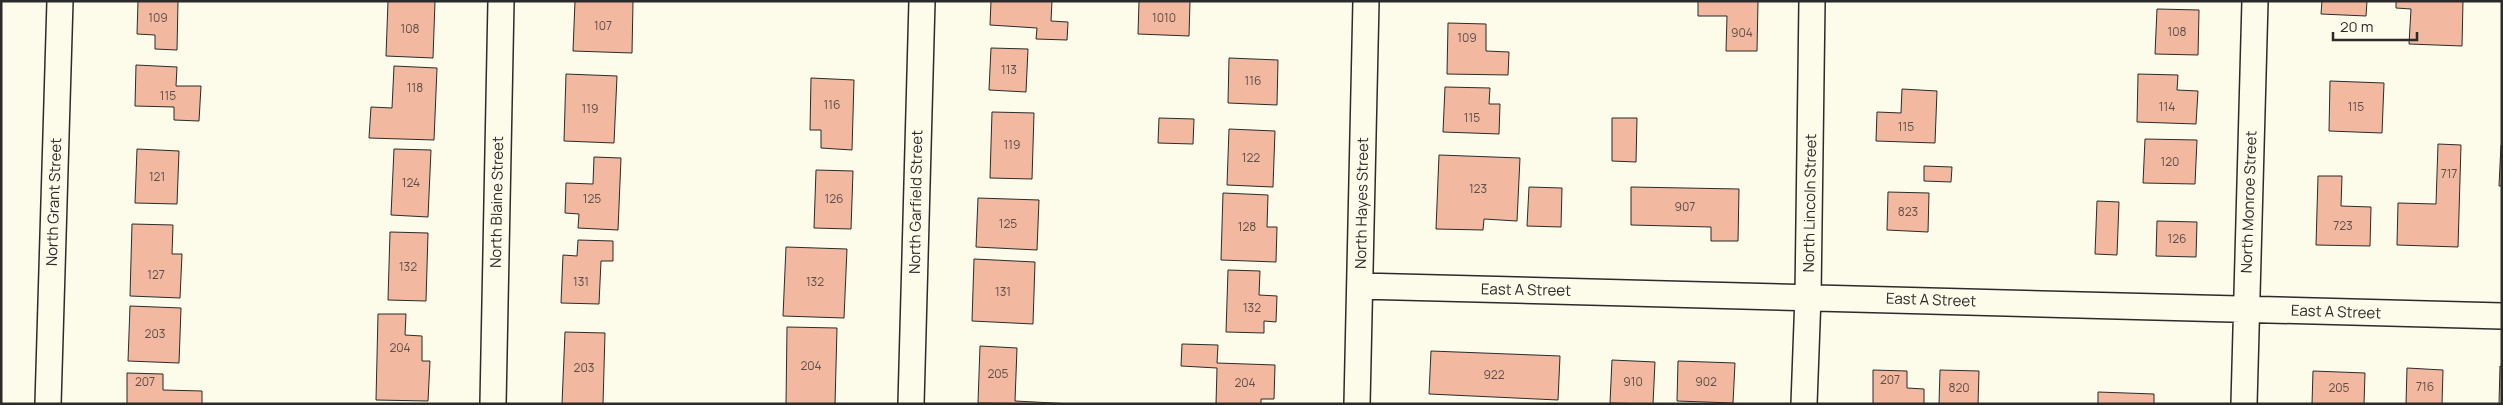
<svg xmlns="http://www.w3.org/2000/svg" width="2503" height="405" font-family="Manrope,sans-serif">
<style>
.building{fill:#f2b8a0;stroke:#2b2b2b}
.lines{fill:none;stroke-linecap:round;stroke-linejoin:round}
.minor-casing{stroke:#2b2b2b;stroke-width:28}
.minor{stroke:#fdfbea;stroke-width:25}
.labels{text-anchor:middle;stroke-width:4;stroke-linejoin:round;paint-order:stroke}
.number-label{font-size:12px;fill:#5d4e48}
.street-label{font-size:15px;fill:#2b2b2b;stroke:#fdfbea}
</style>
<rect width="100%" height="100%" fill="#fdfbea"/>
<path class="building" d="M 138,1 L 178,1 L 177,50 L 155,49 L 155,35 L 137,34 Z
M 388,1 L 435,1 L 433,58 L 386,56 Z
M 575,1 L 633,1 L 632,53 L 573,51 Z
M 991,1 L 1052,1 L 1051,21 L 1068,22 L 1067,40 L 1036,39 L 1037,28 L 990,25 Z
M 1139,1 L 1190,1 L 1189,36 L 1138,34 Z
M 1698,1 L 1758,1 L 1757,51 L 1726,51 L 1727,16 L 1698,16 Z
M 2322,1 L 2367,1 L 2366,16 L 2321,14 Z
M 2396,1 L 2463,1 L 2462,46 L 2409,44 L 2411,9 L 2396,8 Z
M 2157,9 L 2199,10 L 2198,55 L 2155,54 Z
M 1448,23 L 1486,24 L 1486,51 L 1509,52 L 1508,75 L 1447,74 Z
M 991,48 L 1028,49 L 1026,92 L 989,90 Z
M 1229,58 L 1278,60 L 1277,105 L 1228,103 Z
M 136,65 L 177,67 L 176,86 L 201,86 L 199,121 L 174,120 L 174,107 L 135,106 Z
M 394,66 L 437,68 L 434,140 L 369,138 L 371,107 L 392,108 Z
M 566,74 L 617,76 L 614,143 L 564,141 Z
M 2138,74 L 2178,75 L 2177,90 L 2198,91 L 2196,124 L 2137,122 Z
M 811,78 L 854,80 L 852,150 L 821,148 L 821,130 L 810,130 Z
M 2330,81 L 2384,83 L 2382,133 L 2329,131 Z
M 1445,87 L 1490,88 L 1489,104 L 1500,104 L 1499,134 L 1443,132 Z
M 1902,89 L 1937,91 L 1935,143 L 1876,141 L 1877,112 L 1901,113 Z
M 992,112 L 1034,113 L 1032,179 L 990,178 Z
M 1159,118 L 1194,119 L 1193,144 L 1158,143 Z
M 1612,118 L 1637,118 L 1636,162 L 1612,161 Z
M 1229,129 L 1275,131 L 1273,187 L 1227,185 Z
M 2145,139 L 2197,140 L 2195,184 L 2143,183 Z
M 2438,144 L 2461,145 L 2458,247 L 2397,245 L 2398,203 L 2436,204 Z
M 2501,145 L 2502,145 L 2502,186 L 2499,186 Z
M 137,149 L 179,151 L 177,204 L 135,203 Z
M 394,149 L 431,150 L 428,217 L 391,215 Z
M 1439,155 L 1520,158 L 1517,221 L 1484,219 L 1483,230 L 1436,229 Z
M 594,157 L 621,158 L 618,230 L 578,228 L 579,214 L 565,213 L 566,183 L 593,184 Z
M 1924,166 L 1952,167 L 1951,182 L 1924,181 Z
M 816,170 L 853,171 L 851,229 L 814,228 Z
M 2318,176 L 2342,176 L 2341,206 L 2371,207 L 2370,246 L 2316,245 Z
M 1529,187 L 1562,188 L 1561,227 L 1527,226 Z
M 1631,187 L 1739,189 L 1738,241 L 1711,241 L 1711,227 L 1631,225 Z
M 1888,192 L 1929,193 L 1928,232 L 1887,230 Z
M 1223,193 L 1268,195 L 1267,227 L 1277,227 L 1276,262 L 1221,260 Z
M 978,198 L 1039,200 L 1037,250 L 976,247 Z
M 2097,201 L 2119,202 L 2117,255 L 2095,254 Z
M 2157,221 L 2197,222 L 2196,257 L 2156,256 Z
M 132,224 L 173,225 L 172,254 L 182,254 L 180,298 L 130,296 Z
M 390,232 L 428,233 L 426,301 L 388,300 Z
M 578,240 L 613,241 L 613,261 L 601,261 L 599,304 L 561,303 L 563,255 L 577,256 Z
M 786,247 L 847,249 L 844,318 L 783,316 Z
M 974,259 L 1035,262 L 1033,324 L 972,321 Z
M 1228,270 L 1260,271 L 1259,295 L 1277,296 L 1276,322 L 1264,321 L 1264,333 L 1226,332 Z
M 130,306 L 181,308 L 179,363 L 128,361 Z
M 378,314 L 406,314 L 405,335 L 422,336 L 422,361 L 430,361 L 428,401 L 376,400 Z
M 787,327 L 837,328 L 835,404 L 786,404 Z
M 565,332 L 605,333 L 603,404 L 562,404 Z
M 1182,344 L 1218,345 L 1217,363 L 1275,365 L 1274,399 L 1261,399 L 1261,404 L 1216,404 L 1217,368 L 1181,366 Z
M 980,346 L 1017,348 L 1015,401 L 1073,404 L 978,403 Z
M 1431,351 L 1560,356 L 1558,400 L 1429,394 Z
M 1612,360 L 1655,362 L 1653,404 L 1610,403 Z
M 1678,361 L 1735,363 L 1733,403 L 1677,401 Z
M 2500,366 L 2502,367 L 2502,404 L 2499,404 Z
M 2407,368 L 2443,370 L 2442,404 L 2406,404 Z
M 1873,370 L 1907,371 L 1907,388 L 1924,389 L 1924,404 L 1873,404 Z
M 1940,370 L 1979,371 L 1978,404 L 1939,404 Z
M 2313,371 L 2365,373 L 2364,404 L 2312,404 Z
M 127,373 L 163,374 L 163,390 L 202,391 L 202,404 L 127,404 Z
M 2098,392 L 2154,394 L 2154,404 L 2098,404 Z"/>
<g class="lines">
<g class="minor-casing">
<path id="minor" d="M 1360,286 L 2502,316
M 48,404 L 60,1
M 493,404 L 501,1
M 911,404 L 922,1
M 1357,404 L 1366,1
M 1804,404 L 1808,296 L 1812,1
M 2244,404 L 2255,1"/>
</g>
<use href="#minor" class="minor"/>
</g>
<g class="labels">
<g class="number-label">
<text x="158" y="22">109</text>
<text x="1164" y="22">1010</text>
<text x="603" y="30">107</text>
<text x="410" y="33">108</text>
<text x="2177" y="36">108</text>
<text x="1742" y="37">904</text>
<text x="1467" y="42">109</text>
<text x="1009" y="74">113</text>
<text x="1253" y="85">116</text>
<text x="415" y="92">118</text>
<text x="168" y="100">115</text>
<text x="832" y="109">116</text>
<text x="2167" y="111">114</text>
<text x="2356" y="111">115</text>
<text x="590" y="113">119</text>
<text x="1472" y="122">115</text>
<text x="1906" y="131">115</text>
<text x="1012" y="149">119</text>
<text x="1251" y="162">122</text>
<text x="2170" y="166">120</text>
<text x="2449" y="178">717</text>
<text x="157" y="181">121</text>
<text x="411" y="187">124</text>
<text x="1478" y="193">123</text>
<text x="592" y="203">125</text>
<text x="834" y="203">126</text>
<text x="1685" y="211">907</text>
<text x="1908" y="216">823</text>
<text x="1008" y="228">125</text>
<text x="2343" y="230">723</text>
<text x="1247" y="231">128</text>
<text x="2177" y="243">126</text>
<text x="408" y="271">132</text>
<text x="156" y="279">127</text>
<text x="581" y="286">131</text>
<text x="815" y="286">132</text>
<text x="1003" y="296">131</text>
<text x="1252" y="312">132</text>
<text x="155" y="338">203</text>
<text x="400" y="352">204</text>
<text x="811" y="370">204</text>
<text x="584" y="372">203</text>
<text x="998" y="378">205</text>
<text x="1494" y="379">922</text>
<text x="1890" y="384">207</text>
<text x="145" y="386">207</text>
<text x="1633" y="386">910</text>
<text x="1706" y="386">902</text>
<text x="1245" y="387">204</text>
<text x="2425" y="391">716</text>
<text x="1959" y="392">820</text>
<text x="2339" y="392">205</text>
</g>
<g class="street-label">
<text transform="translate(54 202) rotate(-88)" y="5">North Grant Street</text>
<text transform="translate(497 202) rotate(-89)" y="5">North Blaine Street</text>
<text transform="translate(916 202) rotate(-89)" y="5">North Garfield Street</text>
<text transform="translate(2249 202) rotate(-88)" y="5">North Monroe Street</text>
<text transform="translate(1362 203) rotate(-89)" y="5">North Hayes Street</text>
<text transform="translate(1810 203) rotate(-89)" y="5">North Lincoln Street</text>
<text transform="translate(1526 290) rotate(1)" y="5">East A Street</text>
<text transform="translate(1931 300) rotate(2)" y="5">East A Street</text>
<text transform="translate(2336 312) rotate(2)" y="5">East A Street</text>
</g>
</g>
<rect width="2503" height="405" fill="none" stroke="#2b2b2b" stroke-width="5"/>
<path d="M2333 32v8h84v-8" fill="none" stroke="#2b2b2b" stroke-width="2.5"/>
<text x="2340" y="32" font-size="15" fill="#2b2b2b" stroke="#fdfbea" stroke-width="4" paint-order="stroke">20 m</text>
</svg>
